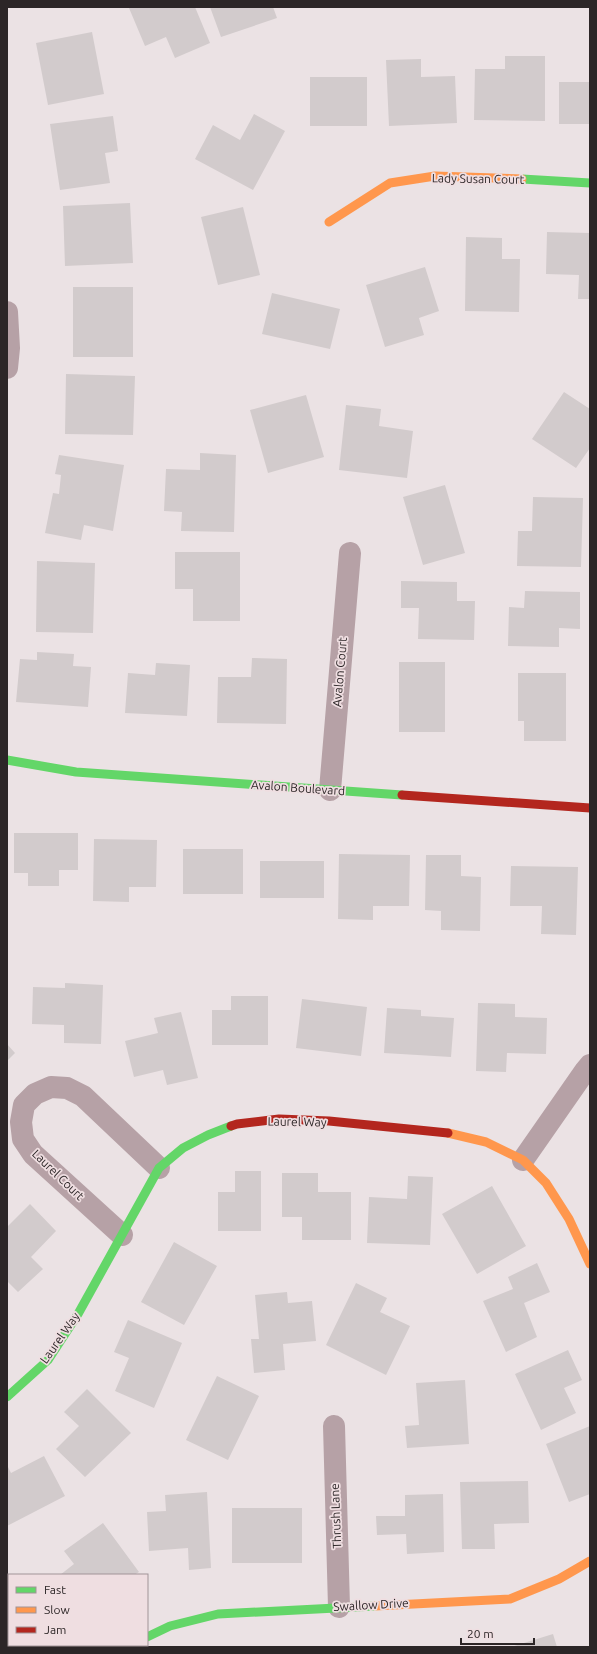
<svg xmlns="http://www.w3.org/2000/svg" width="597" height="1654" font-family="Ubuntu,sans-serif">
<style>
.building{fill:#d2cbcc}
.lines{fill:none;stroke-linecap:round;stroke-linejoin:round}
.street{stroke:#b6a1a6;stroke-width:22}
.fast{stroke:#63d668;stroke-width:9}
.slow{stroke:#ff974d;stroke-width:9}
.jam{stroke:#b3261e;stroke-width:9}
.labels{text-anchor:middle;stroke-width:3.5;stroke-linejoin:round;paint-order:stroke}
.street-label{font-size:12px;fill:#2c2627;stroke:#efdee1}
</style>
<rect width="100%" height="100%" fill="#ebe2e4"/>
<path class="building" d="M 130,7 L 195,7 L 210,43 L 175,58 L 166,37 L 145,46 L 129,8 Z
M 210,7 L 273,7 L 277,18 L 221,37 Z
M 92,32 L 104,94 L 48,105 L 36,43 Z
M 505,56 L 545,56 L 545,121 L 474,120 L 475,69 L 505,69 Z
M 421,59 L 421,77 L 455,76 L 457,123 L 389,126 L 386,60 Z
M 310,77 L 367,77 L 367,126 L 310,126 Z
M 559,82 L 590,82 L 590,124 L 559,124 Z
M 254,114 L 285,131 L 253,190 L 195,159 L 213,125 L 240,140 Z
M 113,116 L 118,151 L 105,153 L 110,183 L 60,190 L 50,124 Z
M 130,203 L 133,263 L 65,266 L 63,206 Z
M 243,207 L 260,275 L 218,285 L 201,217 Z
M 547,232 L 590,233 L 590,299 L 578,299 L 579,275 L 546,274 Z
M 466,237 L 502,238 L 502,259 L 520,259 L 519,312 L 465,311 Z
M 425,267 L 439,311 L 419,318 L 424,335 L 385,347 L 366,285 Z
M 73,287 L 133,287 L 133,357 L 73,357 Z
M 272,293 L 340,309 L 330,349 L 262,334 Z
M 66,374 L 135,376 L 133,435 L 65,434 Z
M 564,392 L 590,409 L 590,448 L 576,468 L 532,439 Z
M 306,395 L 324,457 L 268,473 L 250,410 Z
M 346,405 L 381,409 L 379,426 L 413,431 L 407,478 L 339,470 Z
M 200,453 L 236,455 L 234,532 L 181,531 L 182,512 L 164,511 L 166,469 L 200,470 Z
M 59,455 L 124,465 L 113,531 L 84,525 L 81,540 L 45,533 L 53,493 L 59,494 L 61,475 L 55,474 Z
M 445,485 L 465,553 L 423,565 L 403,497 Z
M 533,497 L 583,498 L 581,567 L 517,566 L 518,531 L 532,531 Z
M 175,552 L 240,552 L 240,621 L 193,621 L 193,589 L 175,589 Z
M 37,561 L 95,563 L 93,633 L 36,632 Z
M 401,581 L 457,582 L 457,601 L 475,601 L 474,640 L 418,639 L 419,608 L 401,608 Z
M 525,591 L 580,592 L 580,629 L 559,628 L 559,647 L 508,646 L 509,607 L 524,608 Z
M 37,652 L 74,654 L 73,666 L 91,667 L 88,707 L 16,702 L 20,659 L 37,660 Z
M 252,658 L 287,659 L 286,724 L 217,723 L 218,677 L 251,677 Z
M 399,662 L 445,662 L 445,732 L 399,732 Z
M 156,663 L 190,665 L 187,716 L 125,713 L 128,673 L 155,675 Z
M 518,673 L 566,673 L 566,741 L 524,741 L 524,721 L 518,721 Z
M 14,833 L 78,833 L 78,870 L 59,870 L 59,886 L 28,886 L 28,873 L 14,873 Z
M 94,839 L 157,840 L 156,887 L 129,887 L 129,902 L 93,901 Z
M 183,849 L 243,849 L 243,894 L 183,894 Z
M 339,854 L 410,855 L 409,906 L 373,906 L 373,920 L 338,919 Z
M 426,855 L 461,855 L 461,876 L 481,877 L 480,931 L 441,930 L 441,911 L 425,910 Z
M 260,861 L 324,861 L 324,898 L 260,898 Z
M 511,866 L 578,867 L 576,935 L 541,934 L 542,906 L 510,906 Z
M 65,983 L 103,985 L 101,1044 L 64,1043 L 64,1025 L 32,1024 L 33,987 L 65,988 Z
M 231,996 L 268,996 L 268,1045 L 212,1045 L 212,1010 L 231,1010 Z
M 302,999 L 367,1007 L 361,1056 L 296,1048 Z
M 478,1003 L 515,1004 L 515,1017 L 547,1018 L 546,1054 L 507,1053 L 506,1072 L 476,1071 Z
M 387,1008 L 421,1010 L 421,1016 L 454,1018 L 451,1057 L 384,1053 Z
M 181,1012 L 198,1078 L 167,1085 L 163,1070 L 134,1077 L 125,1041 L 158,1033 L 154,1018 Z
M 7,1044 L 15,1053 L 7,1061 Z
M 235,1171 L 261,1171 L 261,1231 L 218,1231 L 218,1192 L 235,1192 Z
M 282,1173 L 318,1173 L 318,1192 L 351,1192 L 351,1240 L 302,1240 L 302,1217 L 282,1217 Z
M 408,1176 L 433,1177 L 430,1245 L 367,1243 L 369,1197 L 407,1199 Z
M 492,1186 L 526,1246 L 477,1274 L 442,1214 Z
M 30,1204 L 56,1231 L 31,1257 L 43,1269 L 18,1292 L 7,1281 L 7,1227 Z
M 174,1242 L 217,1266 L 184,1325 L 141,1302 Z
M 537,1263 L 550,1292 L 524,1303 L 537,1337 L 506,1352 L 483,1301 L 513,1289 L 508,1277 Z
M 356,1283 L 387,1298 L 380,1312 L 410,1326 L 386,1375 L 326,1345 Z
M 287,1292 L 288,1303 L 312,1301 L 316,1341 L 283,1344 L 285,1370 L 254,1373 L 251,1339 L 259,1339 L 255,1295 Z
M 128,1320 L 182,1343 L 154,1408 L 115,1391 L 129,1358 L 114,1352 Z
M 568,1350 L 582,1380 L 564,1388 L 576,1413 L 541,1430 L 515,1374 Z
M 217,1376 L 259,1396 L 228,1460 L 186,1440 Z
M 465,1380 L 469,1444 L 407,1448 L 405,1426 L 419,1425 L 416,1383 Z
M 87,1389 L 131,1433 L 85,1477 L 56,1449 L 79,1426 L 64,1412 Z
M 590,1426 L 590,1494 L 569,1502 L 546,1444 Z
M 44,1456 L 65,1496 L 7,1526 L 7,1465 L 11,1473 Z
M 528,1481 L 529,1523 L 494,1524 L 495,1549 L 462,1549 L 460,1482 Z
M 207,1492 L 211,1568 L 189,1570 L 188,1548 L 149,1551 L 147,1512 L 166,1511 L 165,1495 Z
M 443,1494 L 444,1552 L 407,1554 L 406,1534 L 377,1535 L 376,1516 L 405,1516 L 405,1495 Z
M 232,1508 L 302,1508 L 302,1563 L 232,1563 Z
M 103,1523 L 139,1572 L 134,1575 L 60,1575 L 74,1564 L 64,1551 Z
M 8,1579 L 9,1643 L 7,1645 L 7,1580 Z
M 553,1634 L 557,1647 L 511,1647 Z"/>
<g class="lines">
<path class="street" d="M 7,312 L 9,348 L 7,368
M 330,790 L 350,553
M 523,1160 L 585,1071 L 590,1065
M 122,1235 L 33,1154 L 23,1139 L 21,1122 L 24,1105 L 35,1094 L 51,1087 L 67,1088 L 83,1096 L 159,1168
M 334,1426 L 339,1607
M 130,1647 L 132,1645"/>
<path class="fast" d="M 522,179 L 590,183
M 7,760 L 76,772 L 402,795
M 7,1397 L 48,1360 L 78,1314 L 159,1168 L 183,1148 L 208,1135 L 231,1126
M 147,1637 L 170,1626 L 218,1614 L 375,1606"/>
<path class="slow" d="M 329,222 L 390,183 L 435,176 L 522,179
M 448,1133 L 486,1142 L 523,1160 L 546,1183 L 569,1219 L 590,1264
M 375,1606 L 510,1599 L 559,1579 L 590,1561"/>
<path class="jam" d="M 402,795 L 590,808
M 231,1126 L 237,1124 L 279,1119 L 329,1121 L 448,1133"/>
</g>
<g class="labels">
<g class="street-label">
<text transform="translate(478 179) rotate(1)" y="4">Lady Susan Court</text>
<text transform="translate(340 672) rotate(-85)" y="4">Avalon Court</text>
<text transform="translate(298 788) rotate(4)" y="4">Avalon Boulevard</text>
<text transform="translate(297 1122) rotate(1)" y="4">Laurel Way</text>
<text transform="translate(58 1175) rotate(44)" y="4">Laurel Court</text>
<text transform="translate(60 1338) rotate(-55)" y="4">Laurel Way</text>
<text transform="translate(336 1516) rotate(-92)" y="4">Thrush Lane</text>
<text transform="translate(371 1605) rotate(-3)" y="4">Swallow Drive</text>
</g>
</g>
<rect width="597" height="1654" fill="none" stroke="#2c2627" stroke-width="16"/>
<rect x="8" y="1574" width="140" height="72" fill="#efdee1" stroke="#a19497"/>
<rect x="16" y="1587" width="20" height="6" fill="#63d668" stroke="#a19497"/>
<text x="44" y="1594" font-size="12" fill="#2c2627">Fast</text>
<rect x="16" y="1607" width="20" height="6" fill="#ff974d" stroke="#a19497"/>
<text x="44" y="1614" font-size="12" fill="#2c2627">Slow</text>
<rect x="16" y="1627" width="20" height="6" fill="#b3261e" stroke="#a19497"/>
<text x="44" y="1634" font-size="12" fill="#2c2627">Jam</text>
<path d="M461 1638v6h73v-6" fill="none" stroke="#2c2627" stroke-width="2"/>
<text x="467" y="1638" font-size="12" fill="#2c2627" stroke="#efdee1" stroke-width="3" paint-order="stroke">20 m</text>
</svg>
